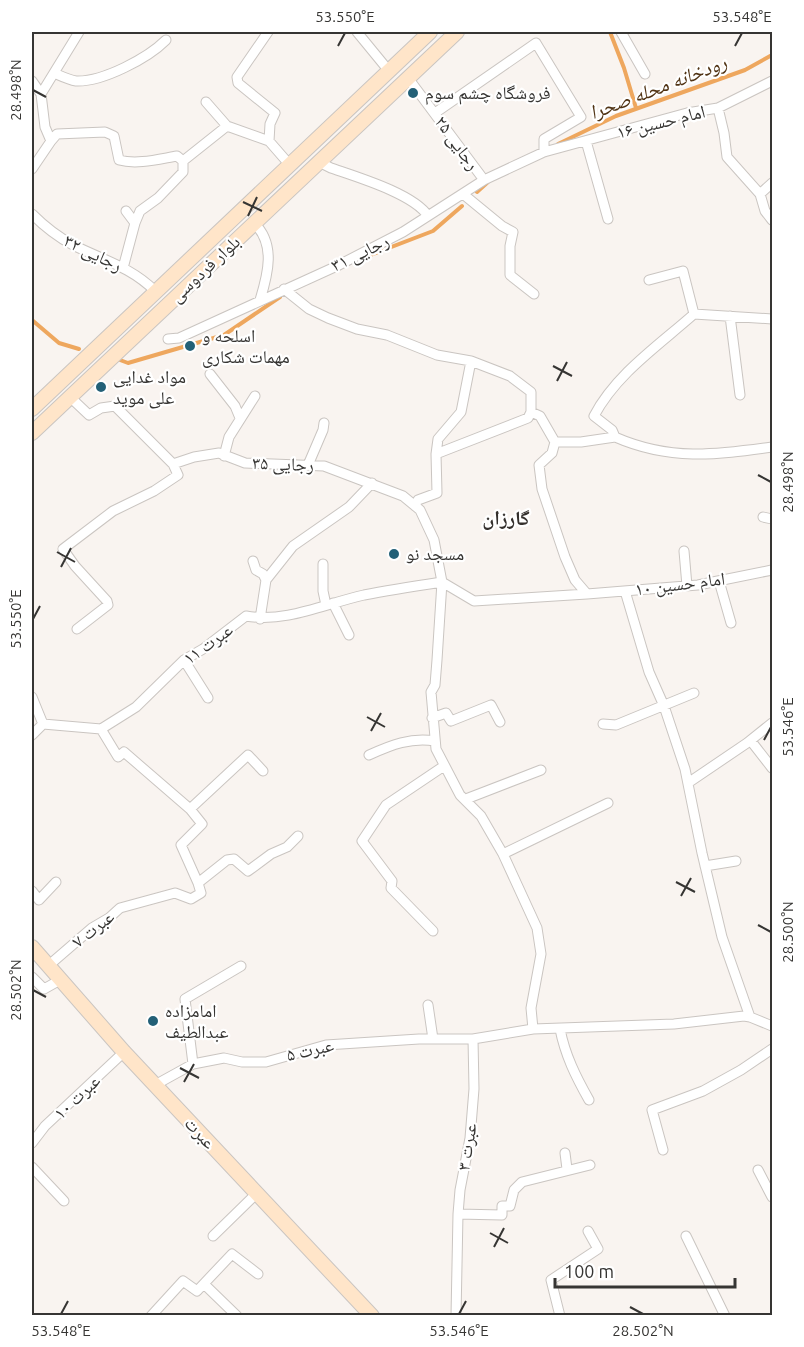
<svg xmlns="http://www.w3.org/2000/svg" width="804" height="1347" font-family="Ubuntu,'Noto Naskh Arabic',sans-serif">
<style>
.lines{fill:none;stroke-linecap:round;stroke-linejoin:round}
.stream{stroke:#eea75e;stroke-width:4}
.street-casing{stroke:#cac5c1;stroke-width:11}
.secondary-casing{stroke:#cac5c1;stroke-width:16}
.street{stroke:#fff;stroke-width:9}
.secondary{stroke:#ffe5c9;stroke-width:14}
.ticks{fill:none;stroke:#363533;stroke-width:2}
.poi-dot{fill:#236077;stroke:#fff;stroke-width:2}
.labels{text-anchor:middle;stroke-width:4.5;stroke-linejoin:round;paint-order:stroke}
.poi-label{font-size:18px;fill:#363533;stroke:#fff;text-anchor:start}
.street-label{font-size:18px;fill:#363533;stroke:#fff}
.water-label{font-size:20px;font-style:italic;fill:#503314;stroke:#fff}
.neighbourhood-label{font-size:20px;font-weight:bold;fill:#34302d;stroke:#fff}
.neatline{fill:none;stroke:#363533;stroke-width:2}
.ticks-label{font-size:15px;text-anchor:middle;fill:#363533}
</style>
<rect width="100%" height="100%" fill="#f9f4f0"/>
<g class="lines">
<path class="stream" d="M 610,32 L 624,68 L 636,108
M 558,144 L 616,116 L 745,70 L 772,55
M 477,192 L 488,182
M 360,259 L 433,231 L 462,206
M 32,320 L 59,343 L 79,349
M 120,360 L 128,363 L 224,335 L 280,297"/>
<g class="street-casing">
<path id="street" d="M 268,32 L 237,77 L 238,83 L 275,113 L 270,124 L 269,141
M 357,32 L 389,71
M 621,32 L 645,74
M 54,73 C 61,76 69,80 76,81 C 103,82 148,58 166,40
M 408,78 L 484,180
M 32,81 L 41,94
M 206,102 L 227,126 L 269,141 L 289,164
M 718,108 L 724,133 L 727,157 L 760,194 L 765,211 L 772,220
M 435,113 L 536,43 L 581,117 L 544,139 L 544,152
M 51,141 L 57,134 L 105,132 L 114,136 L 119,160 C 137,165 159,159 177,156 L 183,161 L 183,172 L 158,198 L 140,211 L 135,223
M 586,141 L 608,219
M 183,161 L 227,126
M 319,162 L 331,168 C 357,177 414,194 428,216
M 32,169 L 51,141 L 45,127 L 41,94 L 79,32
M 463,194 L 502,226 L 513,232 L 510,246 L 510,275 L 534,294
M 760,194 L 772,183
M 32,214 C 44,226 58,237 73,245 C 103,260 131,267 155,291
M 254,223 C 276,244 268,274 260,300
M 123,268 L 135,223 L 126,211
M 649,280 L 683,271 L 694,314
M 284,289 L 309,309 L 328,318 L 357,329 L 387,335 L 437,355 L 471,361 L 510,376 L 531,392 L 531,412 L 540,416 L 555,442 L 581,442 L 615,437 L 612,430 L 594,416 C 616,374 659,345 694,314 L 772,319
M 730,316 L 740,395
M 168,339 L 179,338 L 337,266 L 403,232 L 484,180 L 544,152 L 687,113 L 718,108 L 772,81
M 210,374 L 235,406 L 240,418
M 70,397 L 89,415 L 101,408 L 115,406 L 173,464 L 194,457 L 219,453 L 245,463 L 324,466 L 403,496 L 420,510 L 434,540 L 442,582 L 437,660 L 435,685 L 431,692 L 436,749 L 460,795 L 481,816 L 503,854 L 537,928 L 541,954 L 531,1008 L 533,1029
M 615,437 C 670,461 715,455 772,447
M 436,454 L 528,418 L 531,412
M 224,456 L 229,437 L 255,396
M 308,465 L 323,430 L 324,423
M 415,506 L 418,500 L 437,493 L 436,454 L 438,439 L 461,412 L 471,361
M 763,517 L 772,519
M 684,551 L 687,586
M 253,561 L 256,570 L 263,574 L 266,580 L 260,619
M 323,564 L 323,591 L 326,605
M 266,580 L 293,546 L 349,507 L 372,483
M 719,581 L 731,623
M 442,582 L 474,601 L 587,594 L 575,580 L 565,557 L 542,489 L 539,465 L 552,453 L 555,442
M 587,594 L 698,585 L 772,570
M 333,603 L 349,635
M 77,629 L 108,605 L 107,601 L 75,566 L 63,549 L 113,511 L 154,491 L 178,475 L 173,464
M 184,660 L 208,698
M 32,697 L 43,724
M 432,718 L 446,713 L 451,721 L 491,705 L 500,722
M 603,724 L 616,725 L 694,693
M 101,729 L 118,757 L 124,752 L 190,809 L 248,755 L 263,771
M 32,735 L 43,724 L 101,729 L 136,707 L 184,660 L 203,649 L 246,616 C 286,623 324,604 364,595 C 390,590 416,586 442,582
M 751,741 L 772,768
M 369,755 C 391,745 411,737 435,741
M 688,783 L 747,743 L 772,723
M 466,799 L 541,770
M 190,809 L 202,824 L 181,845 L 198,883 L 227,860 L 234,859 L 248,871 L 271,854 L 287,847 L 298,836
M 503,854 L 608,803
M 705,866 L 736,861
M 32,891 L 39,900 L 56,882
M 433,931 L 391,888 L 392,881 L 362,841 L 386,805 L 444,766
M 48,966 L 92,928 L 109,918 L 120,908 L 175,893 L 191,899 L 201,893 L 198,883
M 32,977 L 44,989 L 60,980
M 428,1005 L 433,1039
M 750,1017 L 772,1026
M 560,1029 C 565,1055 576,1077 589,1100
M 193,1064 L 185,999 L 241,966
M 155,1085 L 193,1064 L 224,1058 L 242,1062 L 266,1062 L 326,1045 L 419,1039 L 473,1039
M 32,1143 L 45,1126 L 124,1052
M 663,1150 L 652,1110 L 703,1091 L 741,1070 L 772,1049
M 565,1153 L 567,1169
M 32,1167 L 64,1201
M 758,1170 L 772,1197
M 458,1214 L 502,1215 L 502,1206 L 510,1206 L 514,1190 L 522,1182 L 590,1165
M 213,1236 L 256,1194
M 686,1236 L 725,1316
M 204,1284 L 237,1316
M 151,1316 L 183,1281 L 197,1291 L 232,1254 L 258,1274
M 456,1316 L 458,1214 L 460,1190 L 470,1138 L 474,1089 L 473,1039 L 533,1029 L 674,1024 L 744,1016 L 750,1017 L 722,937 L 702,853 L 685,769 L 664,706 L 649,672 L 625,591
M 560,1316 L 551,1280 L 598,1249 L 588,1231"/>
</g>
<g class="secondary-casing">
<path id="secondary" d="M 32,409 L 430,32
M 32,433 L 457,32
M 32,947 L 124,1052 L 372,1316"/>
</g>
<use href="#street" class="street"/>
<use href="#secondary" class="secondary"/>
</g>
<path class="ticks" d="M 338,46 L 345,33M 735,46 L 742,33M 33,90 L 46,97M 243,202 L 262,211M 248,216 L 257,197M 553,366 L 572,376M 557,381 L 567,362M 758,475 L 771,482M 57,552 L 75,562M 61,567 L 71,548M 33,619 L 40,606M 367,717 L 385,727M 371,731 L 381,713M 764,740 L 771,727M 676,882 L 695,892M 681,896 L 691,878M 758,925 L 771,932M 33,990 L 46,997M 180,1068 L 199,1078M 184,1082 L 194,1064M 490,1233 L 508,1243M 494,1247 L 504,1228M 630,1307 L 643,1314M 61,1314 L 68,1301M 459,1314 L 466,1301"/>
<g class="poi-dot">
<circle cx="413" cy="93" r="6"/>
<circle cx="190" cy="346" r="6"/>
<circle cx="101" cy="387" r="6"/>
<circle cx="394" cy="554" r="6"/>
<circle cx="153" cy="1021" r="6"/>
</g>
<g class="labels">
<g class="poi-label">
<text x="425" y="99">فروشگاه چشم سوم</text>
<text x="202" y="342">اسلحه و<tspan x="202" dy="21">مهمات شکاری</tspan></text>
<text x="113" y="383">مواد غدایی<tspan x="113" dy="21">علی موید</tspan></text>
<text x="406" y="560">مسجد نو</text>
<text x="165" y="1017">امامزاده<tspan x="165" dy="21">عبدالطیف</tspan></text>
</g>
<g class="street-label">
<text transform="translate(661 122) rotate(-14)" y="6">امام حسین ۱۶</text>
<text transform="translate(457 143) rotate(54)" y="6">رجایی ۲۵</text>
<text transform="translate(93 253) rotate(26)" y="6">رجایی ۳۲</text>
<text transform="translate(360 253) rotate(-26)" y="6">رجایی ۳۱</text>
<text transform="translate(205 269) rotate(-43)" y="6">بلوار فردوسی</text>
<text transform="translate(283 464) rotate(2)" y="6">رجایی ۳۵</text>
<text transform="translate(680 584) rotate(-7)" y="6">امام حسین ۱۰</text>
<text transform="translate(208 644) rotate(-36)" y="6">عبرت ۱۱</text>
<text transform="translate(93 929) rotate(-38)" y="6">عبرت ۷</text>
<text transform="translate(310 1050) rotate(-13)" y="6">عبرت ۵</text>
<text transform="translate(77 1097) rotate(-43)" y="6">عبرت ۱۰</text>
<text transform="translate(200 1133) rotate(47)" y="6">عبرت</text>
<text transform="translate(467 1147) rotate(-81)" y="6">عبرت ۳</text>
</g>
<g class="water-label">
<text transform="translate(658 87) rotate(-21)" y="7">رودخانه محله صحرا</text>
</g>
<g class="neighbourhood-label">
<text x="506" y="525">گارزان</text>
</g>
</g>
<rect width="804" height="1347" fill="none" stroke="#ffffff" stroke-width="66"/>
<path d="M555 1278v9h180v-9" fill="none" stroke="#363533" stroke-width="3"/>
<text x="564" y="1278" font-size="18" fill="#363533" stroke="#ffffff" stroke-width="4.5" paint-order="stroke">100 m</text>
<rect x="33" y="33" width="738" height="1281" class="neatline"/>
<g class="ticks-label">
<text x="345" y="22">53.550°E</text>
<text x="742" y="22">53.548°E</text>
<text transform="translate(16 90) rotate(-90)" y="5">28.498°N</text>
<text transform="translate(788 482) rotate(-90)" y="5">28.498°N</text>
<text transform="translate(16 619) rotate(-90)" y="5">53.550°E</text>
<text transform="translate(788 727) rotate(-90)" y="5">53.546°E</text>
<text transform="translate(788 932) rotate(-90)" y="5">28.500°N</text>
<text transform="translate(16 990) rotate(-90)" y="5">28.502°N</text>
<text x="61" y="1336">53.548°E</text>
<text x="459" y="1336">53.546°E</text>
<text x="643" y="1336">28.502°N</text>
</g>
</svg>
